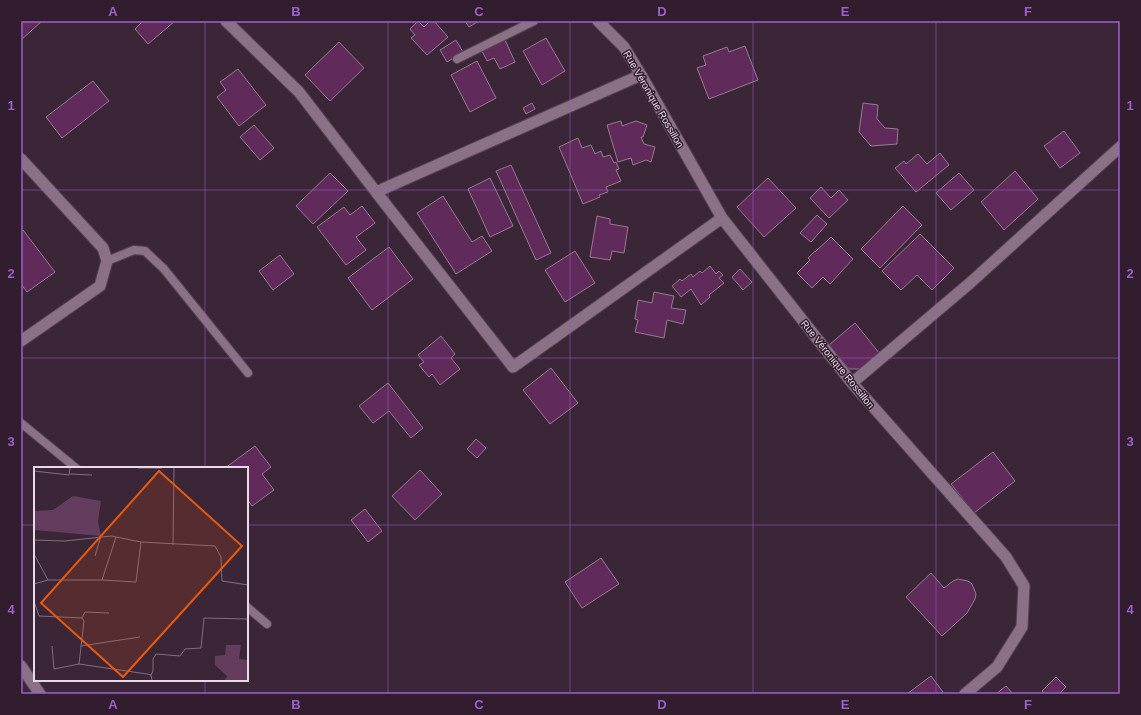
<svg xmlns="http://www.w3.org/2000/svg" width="1141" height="715" font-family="Helvetica,sans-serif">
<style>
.building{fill:#602a5a;stroke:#957b90}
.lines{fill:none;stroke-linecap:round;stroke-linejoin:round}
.service-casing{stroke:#554453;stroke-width:10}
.minor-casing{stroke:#554453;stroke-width:13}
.service{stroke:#8a7186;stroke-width:8}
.minor{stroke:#8a7186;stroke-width:11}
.grid{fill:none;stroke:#9c60cb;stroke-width:1;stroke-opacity:0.55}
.labels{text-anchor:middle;stroke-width:3;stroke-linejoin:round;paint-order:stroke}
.street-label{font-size:10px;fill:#e8dae6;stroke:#311d2e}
.inset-road{fill:none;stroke:#806e7e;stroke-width:1}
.view{fill:#e8590c;fill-opacity:0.15;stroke:#e8590c;stroke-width:2}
.inset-edge{fill:none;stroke:#e8dae6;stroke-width:2}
.neatline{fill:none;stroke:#9c60cb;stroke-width:1.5}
.grid-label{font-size:13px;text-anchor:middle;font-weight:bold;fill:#9c60cb}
</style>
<rect width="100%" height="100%" fill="#3b2638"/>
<path class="building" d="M 21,21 L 42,21 L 21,40 Z
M 141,21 L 175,21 L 148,44 L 135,29 L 142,22 Z
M 418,21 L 424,27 L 430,21 L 434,21 L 448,37 L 427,55 L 411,38 L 415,35 L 410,29 Z
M 465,21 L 479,21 L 469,27 Z
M 546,38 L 565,71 L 542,85 L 523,51 Z
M 456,40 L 463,52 L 447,62 L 440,50 Z
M 505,40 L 515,62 L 500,69 L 494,58 L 487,61 L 482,51 Z
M 339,42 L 364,68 L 330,101 L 305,75 Z
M 745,46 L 758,80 L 709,99 L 697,68 L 706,65 L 703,56 L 727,47 L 729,52 Z
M 477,61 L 496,98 L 470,112 L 451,75 Z
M 238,69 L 266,105 L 239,126 L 217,97 L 226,90 L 220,82 Z
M 93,81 L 109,101 L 62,138 L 46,117 Z
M 532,103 L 535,109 L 526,114 L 523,108 Z
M 863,103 L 878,105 L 877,119 L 885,128 L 898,129 L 897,144 L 871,146 L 859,132 Z
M 621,121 L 622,126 L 636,121 L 647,125 L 643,137 L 641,137 L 644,144 L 655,147 L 651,162 L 646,160 L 633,165 L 631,158 L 618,162 L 607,125 Z
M 254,125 L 274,148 L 260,160 L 240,137 Z
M 1064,131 L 1080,153 L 1060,168 L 1044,146 Z
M 578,138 L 582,148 L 591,145 L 595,154 L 601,151 L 603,157 L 610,155 L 614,163 L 616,162 L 619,169 L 616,170 L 621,181 L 606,187 L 608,192 L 599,195 L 600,197 L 583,204 L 559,147 Z
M 940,153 L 949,165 L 916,192 L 895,168 L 904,161 L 906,164 L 918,154 L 927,164 Z
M 511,165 L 551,253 L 536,260 L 496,171 Z
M 1015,171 L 1038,199 L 1004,230 L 981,202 Z
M 330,173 L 348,191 L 313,224 L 296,206 Z
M 959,173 L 974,190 L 951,210 L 936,193 Z
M 490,178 L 513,226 L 490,237 L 468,189 Z
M 768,178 L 796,208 L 764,237 L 737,207 Z
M 821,187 L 831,198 L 839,190 L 848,200 L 829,218 L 810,198 Z
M 443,196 L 472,242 L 482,236 L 492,251 L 456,274 L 417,213 Z
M 362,206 L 375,223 L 356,237 L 366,250 L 346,265 L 317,227 L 344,207 L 350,215 Z
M 903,206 L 922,225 L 880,268 L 861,249 Z
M 817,215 L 827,224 L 811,242 L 800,233 Z
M 597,216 L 610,219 L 610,224 L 628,227 L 624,253 L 612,251 L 610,260 L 590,257 Z
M 23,230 L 55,272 L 27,292 L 21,284 L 21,231 Z
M 920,234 L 954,268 L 932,290 L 917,275 L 901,290 L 882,271 Z
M 831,237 L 853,259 L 830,284 L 823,277 L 812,288 L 797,273 L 810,260 L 808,258 L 815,251 L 815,252 Z
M 389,247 L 413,279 L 372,310 L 348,278 Z
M 575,251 L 595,283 L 565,302 L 545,270 Z
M 280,255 L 294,274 L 273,290 L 259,271 Z
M 710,266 L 716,274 L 719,271 L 723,275 L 719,278 L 724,283 L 709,295 L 710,297 L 701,305 L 691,289 L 681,297 L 672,286 L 680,279 L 682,281 L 691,274 L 693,277 L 700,271 L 702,273 Z
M 740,269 L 752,282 L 743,290 L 732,277 Z
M 654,292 L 674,296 L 671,308 L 686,310 L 683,324 L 667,320 L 664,338 L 635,332 L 638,320 L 635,319 L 638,300 L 652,303 Z
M 855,323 L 880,354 L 862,369 L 849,369 L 829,345 Z
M 441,336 L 455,354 L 451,358 L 460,369 L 440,385 L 432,374 L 429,377 L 419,365 L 424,362 L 418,355 Z
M 551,368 L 578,403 L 550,424 L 523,390 Z
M 388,383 L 423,428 L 411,438 L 389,411 L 373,423 L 359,406 Z
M 476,439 L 486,448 L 477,458 L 467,449 Z
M 255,446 L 271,467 L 262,474 L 274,490 L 252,506 L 247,499 L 247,468 L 225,468 Z
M 993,452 L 1015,481 L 974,513 L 951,484 Z
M 420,470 L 442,494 L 415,520 L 392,496 Z
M 365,509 L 382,531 L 368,542 L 351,520 Z
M 601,558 L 619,584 L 582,608 L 565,582 Z
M 931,573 L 944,588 L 953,581 L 958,579 L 968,581 L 972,584 L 976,594 L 975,599 L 967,613 L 942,636 L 906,597 Z
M 931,676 L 943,692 L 940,694 L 907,694 Z
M 1056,677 L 1066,687 L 1059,694 L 1045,694 L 1042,691 Z
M 1006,686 L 1013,694 L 996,694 Z"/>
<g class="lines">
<g class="service-casing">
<path id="service" d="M 457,59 L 534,21
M 107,261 L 134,250 L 145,251 L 164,269 L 248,373
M 21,423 L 76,468
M 247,607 L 267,624"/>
</g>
<g class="minor-casing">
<path id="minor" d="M 226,21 L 299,92 L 376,192 L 641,75
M 598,21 L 624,47 L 641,75 L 722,218 L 852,383 L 1006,557 L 1024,586 L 1022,627 L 997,667 L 965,694
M 21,159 L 103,248 L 107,261 L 100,286 L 21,341
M 376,192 L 513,367 L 722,218
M 852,383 L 970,283 L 1120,147
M 21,666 L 40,694"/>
</g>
<use href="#service" class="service"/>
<use href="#minor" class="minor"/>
</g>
<path class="grid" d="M 205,21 L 205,468M 388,21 L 388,694M 570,21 L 570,694M 753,21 L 753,694M 936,21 L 936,694M 21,190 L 1120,190M 21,358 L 1120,358M 21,525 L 35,525M 247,525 L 1120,525M 205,680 L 205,694"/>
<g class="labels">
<g class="street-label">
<text transform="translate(654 99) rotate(60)" y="4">Rue Véronique Rossillon</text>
<text transform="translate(838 364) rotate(51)" y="4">Rue Véronique Rossillon</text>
</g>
</g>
<g transform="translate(34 467)">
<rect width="214" height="214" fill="#3b2638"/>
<path d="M 39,29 L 67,34 L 64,54 L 67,69 L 0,63 L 0,44 L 19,43 Z" fill="#643d5e"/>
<path d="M 192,178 L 207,178 L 205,192 L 214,193 L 214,213 L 191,213 L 193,209 L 181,198 L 181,189 L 191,188 Z" fill="#643d5e"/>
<path class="inset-road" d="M 104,1 L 128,1M 0,4 L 35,8 L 36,1M 36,7 L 58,8M 0,73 L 31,74 L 77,69 L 107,75 L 181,79 L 187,90 L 188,114 L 214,118M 139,78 L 140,1M 0,87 L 14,113 L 68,113 L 82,70M 61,89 L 67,69M 68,113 L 102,115 L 107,75M 0,117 L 14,113M 0,134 L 5,149 L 48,151 L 50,154 L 45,197 L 113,207 L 117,208 L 118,213M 48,151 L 51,145 L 75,146M 18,179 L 20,202 L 45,197M 47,179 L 106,170M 117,208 L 119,204 L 119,192 L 122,187 L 146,189 L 151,182 L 167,181 L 170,151 L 214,152"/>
<path class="view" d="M 125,4 L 208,79 L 89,210 L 7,136 Z"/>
<rect width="214" height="214" class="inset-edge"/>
</g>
<rect width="1141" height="715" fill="none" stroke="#311d2e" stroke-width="44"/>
<rect x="22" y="22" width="1097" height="671" class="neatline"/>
<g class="grid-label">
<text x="113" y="16">A</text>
<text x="296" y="16">B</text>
<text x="479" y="16">C</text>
<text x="662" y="16">D</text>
<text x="845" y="16">E</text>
<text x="1028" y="16">F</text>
<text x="11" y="110">1</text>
<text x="1130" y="110">1</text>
<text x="11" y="278">2</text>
<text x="1130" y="278">2</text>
<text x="11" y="446">3</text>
<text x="1130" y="446">3</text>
<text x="11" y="614">4</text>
<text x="1130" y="614">4</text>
<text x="113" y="709">A</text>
<text x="296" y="709">B</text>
<text x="479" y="709">C</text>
<text x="662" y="709">D</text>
<text x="845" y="709">E</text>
<text x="1028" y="709">F</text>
</g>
</svg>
